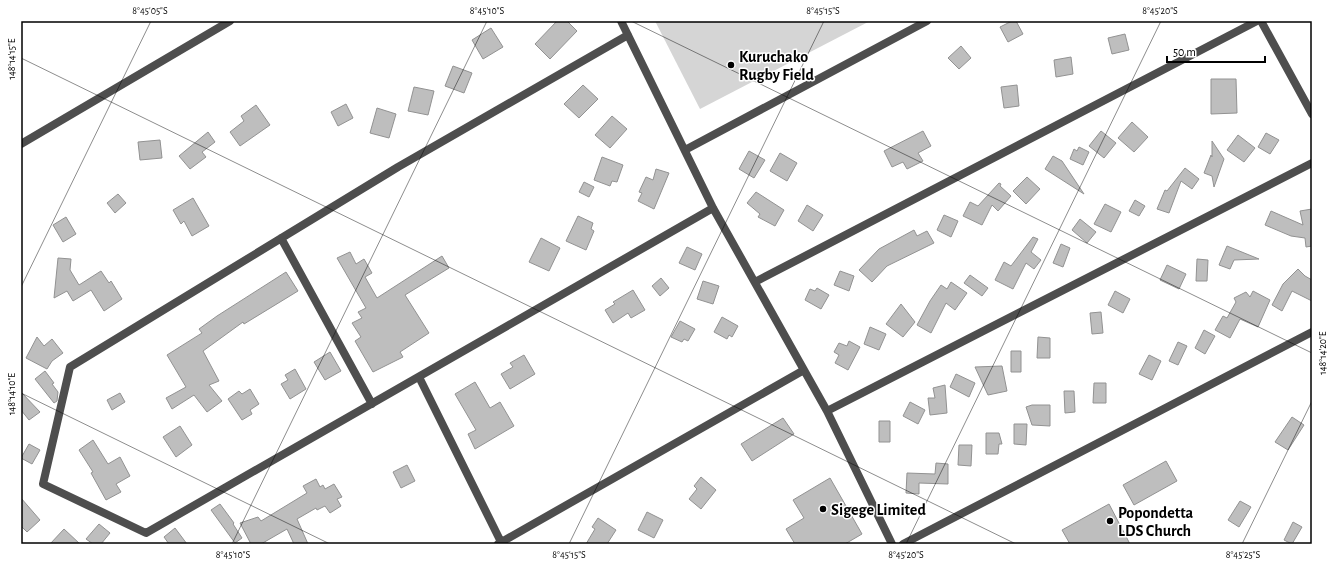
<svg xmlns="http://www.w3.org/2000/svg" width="1333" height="565" font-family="'Alegreya Sans',sans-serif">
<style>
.green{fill:#d5d5d5}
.building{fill:#bebebe;stroke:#929292}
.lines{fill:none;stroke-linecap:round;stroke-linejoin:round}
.minor{stroke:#4e4e4e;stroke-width:8}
.ticks{fill:none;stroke:#000;stroke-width:1;stroke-opacity:0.45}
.poi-dot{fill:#000;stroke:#fff;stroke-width:1.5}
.labels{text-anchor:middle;stroke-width:3;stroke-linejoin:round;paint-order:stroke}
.poi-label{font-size:16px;font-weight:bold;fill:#000;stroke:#fff;text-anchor:start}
.neatline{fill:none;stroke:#000;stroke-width:1.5}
.ticks-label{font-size:10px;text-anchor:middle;fill:#000}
</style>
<rect width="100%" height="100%" fill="#fff"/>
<path class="green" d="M 655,21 L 870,21 L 700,109 Z"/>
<path class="building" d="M 557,21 L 567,21 L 577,31 L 550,59 L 535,44 Z
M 1012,21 L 1016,21 L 1023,34 L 1008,42 L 1000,27 Z
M 491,28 L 503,47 L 483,59 L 472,40 Z
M 1125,34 L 1129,50 L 1112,54 L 1108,38 Z
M 961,46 L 971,58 L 959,69 L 948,58 Z
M 1071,57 L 1073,74 L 1056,77 L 1054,60 Z
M 453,66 L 472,73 L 464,93 L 445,86 Z
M 1211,79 L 1236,79 L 1237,113 L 1211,114 Z
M 583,85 L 598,99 L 579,118 L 564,104 Z
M 1017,85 L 1019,106 L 1004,108 L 1001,87 Z
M 414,87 L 434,91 L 428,115 L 408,111 Z
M 346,104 L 353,118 L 338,126 L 331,112 Z
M 256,105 L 270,125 L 240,146 L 230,132 L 244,121 L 241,116 Z
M 377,108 L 396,114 L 389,138 L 370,133 Z
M 612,116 L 627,129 L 610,148 L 595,135 Z
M 1132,122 L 1148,137 L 1134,152 L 1118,138 Z
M 923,131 L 931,146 L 918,153 L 923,161 L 907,169 L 903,162 L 892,167 L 884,151 Z
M 1101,131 L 1116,143 L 1104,158 L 1089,146 Z
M 208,132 L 215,142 L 202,152 L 206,157 L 190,169 L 179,156 Z
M 1266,133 L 1279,140 L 1270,154 L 1258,147 Z
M 1238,135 L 1255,148 L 1244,162 L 1227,150 Z
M 160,140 L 162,158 L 140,160 L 138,142 Z
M 1212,141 L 1224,159 L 1214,187 L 1212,176 L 1204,173 L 1211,155 L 1212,157 Z
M 1079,147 L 1089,152 L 1083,165 L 1070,159 L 1074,149 L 1077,151 Z
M 749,151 L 765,160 L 754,178 L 739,169 Z
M 780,153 L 797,163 L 787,181 L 770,171 Z
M 1053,156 L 1062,161 L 1084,194 L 1045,169 Z
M 602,157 L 623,165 L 617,182 L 612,181 L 610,186 L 594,180 Z
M 1185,168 L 1199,179 L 1192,189 L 1181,181 L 1169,213 L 1157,209 L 1165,190 L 1167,191 Z
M 656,169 L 669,173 L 654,209 L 638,201 L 642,193 L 639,192 L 646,177 L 653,180 Z
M 1027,177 L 1040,189 L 1026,204 L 1013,191 Z
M 584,182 L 594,187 L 589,197 L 579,192 Z
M 999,183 L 1001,184 L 1000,186 L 1011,196 L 998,211 L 992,205 L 982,225 L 963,216 L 970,202 L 978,206 Z
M 756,192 L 784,210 L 775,226 L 758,217 L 760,214 L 747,203 Z
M 118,194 L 126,203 L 115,213 L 107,203 Z
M 193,198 L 209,226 L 192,236 L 184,221 L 181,224 L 173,210 Z
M 1135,200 L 1145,206 L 1139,216 L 1129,211 Z
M 1105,204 L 1121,212 L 1111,232 L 1094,224 Z
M 807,205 L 823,215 L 813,231 L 798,221 Z
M 1312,209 L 1312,246 L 1306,247 L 1305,238 L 1291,236 L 1265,225 L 1271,211 L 1303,225 L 1300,211 Z
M 944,215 L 958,221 L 951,237 L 937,230 Z
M 578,216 L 593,223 L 591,229 L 594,231 L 586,250 L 566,241 Z
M 66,217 L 76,234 L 63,242 L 53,225 Z
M 1080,219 L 1096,232 L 1087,243 L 1072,230 Z
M 914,230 L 917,236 L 927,231 L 934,243 L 887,266 L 872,282 L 859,270 L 879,249 Z
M 1033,237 L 1038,239 L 1031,252 L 1041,260 L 1034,269 L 1026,263 L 1013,289 L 995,280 L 1004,262 L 1011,266 Z
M 541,238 L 560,248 L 549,271 L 529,262 Z
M 1061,244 L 1070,248 L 1063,267 L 1053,263 Z
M 1227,246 L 1259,259 L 1234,260 L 1230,269 L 1219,265 Z
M 687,247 L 702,254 L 695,270 L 679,263 Z
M 350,252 L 356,264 L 364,259 L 372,273 L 365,277 L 377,298 L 442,256 L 449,268 L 405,295 L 429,333 L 400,352 L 403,357 L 373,372 L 355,341 L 361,337 L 352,323 L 362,318 L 358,312 L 366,308 L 337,258 Z
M 58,258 L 71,259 L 70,270 L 79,285 L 101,271 L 109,283 L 111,281 L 122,299 L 104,311 L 91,290 L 73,301 L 67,291 L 54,298 Z
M 1197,259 L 1208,260 L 1207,281 L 1196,281 Z
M 1167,265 L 1186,274 L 1179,289 L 1160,280 Z
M 1298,269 L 1305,276 L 1312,280 L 1312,301 L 1292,291 L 1282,311 L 1272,305 L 1283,284 Z
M 840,271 L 854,276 L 849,291 L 834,285 Z
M 286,272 L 298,291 L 244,324 L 243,322 L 203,351 L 219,381 L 209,385 L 222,401 L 207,412 L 194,395 L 172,409 L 166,398 L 186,387 L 167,355 L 202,333 L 199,329 L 217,316 Z
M 970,275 L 988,288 L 982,296 L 964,283 Z
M 661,278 L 669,288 L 660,296 L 652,286 Z
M 703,281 L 719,286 L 713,304 L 697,299 Z
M 951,282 L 967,293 L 955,310 L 946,303 L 931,333 L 917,325 L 930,301 L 941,285 L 947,289 Z
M 817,288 L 829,295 L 821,309 L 805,300 L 810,289 L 815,291 Z
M 633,290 L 645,310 L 631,318 L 628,313 L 613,323 L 605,310 L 615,304 L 613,302 Z
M 1115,291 L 1130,299 L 1123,313 L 1108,305 Z
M 1253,291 L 1270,300 L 1258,327 L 1240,319 L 1230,338 L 1215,330 L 1223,316 L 1227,318 L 1236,302 L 1234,298 L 1246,292 L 1250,297 Z
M 901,304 L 915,322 L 903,337 L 886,324 Z
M 1101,312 L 1103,333 L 1092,334 L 1090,313 Z
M 722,317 L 738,326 L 732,337 L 729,335 L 727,339 L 714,332 Z
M 680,321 L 695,329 L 688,341 L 684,339 L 682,342 L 671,337 Z
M 870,327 L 886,334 L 879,350 L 864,344 Z
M 1204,330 L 1215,336 L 1205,354 L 1195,348 Z
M 37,337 L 44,346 L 52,339 L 63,353 L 52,361 L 47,369 L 26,358 Z
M 1038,337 L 1050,338 L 1050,358 L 1037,358 Z
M 849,341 L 860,347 L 848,370 L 835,363 L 839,355 L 834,352 L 839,343 L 847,346 Z
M 1178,342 L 1187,346 L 1178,365 L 1169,361 Z
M 1011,351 L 1021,351 L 1021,372 L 1011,372 Z
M 330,352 L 341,371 L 325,380 L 314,362 Z
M 524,355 L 535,374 L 510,389 L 501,374 L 513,367 L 510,363 Z
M 1149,355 L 1161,361 L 1152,380 L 1139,374 Z
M 1002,366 L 1007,391 L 988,395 L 975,367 Z
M 295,369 L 306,389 L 290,399 L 281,384 L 288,380 L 285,375 Z
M 45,371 L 54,383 L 52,384 L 58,392 L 57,401 L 54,403 L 35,379 Z
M 956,374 L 975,383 L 969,397 L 950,387 Z
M 475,382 L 490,408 L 500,402 L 514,426 L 475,449 L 468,434 L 476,430 L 455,394 Z
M 1094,383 L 1106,383 L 1106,403 L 1093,403 Z
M 945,385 L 947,413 L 930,415 L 928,398 L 935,398 L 933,388 Z
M 250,389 L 259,404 L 250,410 L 252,414 L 242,420 L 228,399 L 239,391 L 242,394 Z
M 1064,391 L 1074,391 L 1075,412 L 1065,413 Z
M 21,392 L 40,412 L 29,420 L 21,410 Z
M 120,393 L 125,402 L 112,410 L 107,400 Z
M 910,402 L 925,410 L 918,424 L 903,416 Z
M 1032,405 L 1050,405 L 1050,426 L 1032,425 L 1026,407 Z
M 1292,417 L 1304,425 L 1288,450 L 1275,442 Z
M 783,418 L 794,434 L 752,461 L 741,444 Z
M 879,421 L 890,421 L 890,442 L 879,442 Z
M 1014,424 L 1027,424 L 1026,445 L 1014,444 Z
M 180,426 L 192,445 L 176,457 L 163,437 Z
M 986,433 L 999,433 L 1002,444 L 999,444 L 998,454 L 986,454 Z
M 93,440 L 108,464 L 120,457 L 130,476 L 116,484 L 121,492 L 106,500 L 91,473 L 93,472 L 79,450 Z
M 29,444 L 40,450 L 32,464 L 21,458 Z
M 959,445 L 972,445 L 971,466 L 958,465 Z
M 1166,461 L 1177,481 L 1134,505 L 1123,485 Z
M 936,463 L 948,464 L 948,484 L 919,483 L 919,494 L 906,493 L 907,473 L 935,474 Z
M 407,465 L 415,481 L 401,488 L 393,472 Z
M 701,477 L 716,490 L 701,509 L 689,499 L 697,489 L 694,486 Z
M 830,478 L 862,534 L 845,544 L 795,544 L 786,529 L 804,518 L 793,500 Z
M 316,479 L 320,487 L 323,485 L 325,489 L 334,484 L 342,497 L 337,499 L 341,506 L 330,513 L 325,506 L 317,510 L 316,508 L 297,519 L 308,544 L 294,544 L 287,529 L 261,544 L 251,544 L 240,523 L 258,517 L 261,521 L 307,493 L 303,486 Z
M 21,498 L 40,520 L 27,532 L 21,526 Z
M 1240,501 L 1251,507 L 1239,527 L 1228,520 Z
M 220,504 L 234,523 L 233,524 L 242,538 L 235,543 L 211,510 Z
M 1109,504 L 1130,544 L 1070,544 L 1062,530 Z
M 647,512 L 663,520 L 654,538 L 638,530 Z
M 598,518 L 616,530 L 607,544 L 586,544 L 595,529 L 592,527 Z
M 1293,522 L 1302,527 L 1292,544 L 1284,540 Z
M 99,524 L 110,533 L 101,544 L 93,544 L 86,539 Z
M 175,528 L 187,544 L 169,544 L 164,537 Z
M 64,529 L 80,544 L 50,544 Z"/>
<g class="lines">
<path class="minor" d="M 621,21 L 713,208 L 827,411 L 892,544
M 1261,21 L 1312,114
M 628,35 L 398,167 L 70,367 L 43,484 L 146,533 L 713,208
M 21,144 L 230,21
M 685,150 L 927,21
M 281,238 L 372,404
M 755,282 L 1257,21
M 419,377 L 502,544
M 827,411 L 1312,163
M 498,544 L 804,370
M 903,544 L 1312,332"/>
</g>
<path class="ticks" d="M 631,21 L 1312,353M 21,58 L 1016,544M 21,287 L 151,21M 21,393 L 330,544M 232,544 L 487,21M 569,544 L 824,21M 906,544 L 1161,21M 1242,544 L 1312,401"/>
<g class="poi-dot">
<circle cx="731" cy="65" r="4"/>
<circle cx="823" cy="509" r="4"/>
<circle cx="1110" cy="521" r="4"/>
</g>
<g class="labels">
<g class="poi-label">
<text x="739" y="62">Kuruchako<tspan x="739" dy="18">Rugby Field</tspan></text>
<text x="831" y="515">Sigege Limited</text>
<text x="1118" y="518">Popondetta<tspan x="1118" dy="18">LDS Church</tspan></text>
</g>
</g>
<rect width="1333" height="565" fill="none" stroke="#ffffff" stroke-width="44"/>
<path d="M1167 56v6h98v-6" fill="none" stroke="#000000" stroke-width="2"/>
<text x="1173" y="56" font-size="12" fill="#000000" stroke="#ffffff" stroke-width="3" paint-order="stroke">50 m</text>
<rect x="22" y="22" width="1289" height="521" class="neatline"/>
<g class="ticks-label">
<text x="150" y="14">8°45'05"S</text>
<text x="487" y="14">8°45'10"S</text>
<text x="823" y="14">8°45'15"S</text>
<text x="1160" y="14">8°45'20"S</text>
<text transform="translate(11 59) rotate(-90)" y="4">148°14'15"E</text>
<text transform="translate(1322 353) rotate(-90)" y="4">148°14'20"E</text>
<text transform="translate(11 394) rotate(-90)" y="4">148°14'10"E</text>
<text x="233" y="558">8°45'10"S</text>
<text x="569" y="558">8°45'15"S</text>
<text x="906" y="558">8°45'20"S</text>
<text x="1243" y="558">8°45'25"S</text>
</g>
</svg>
